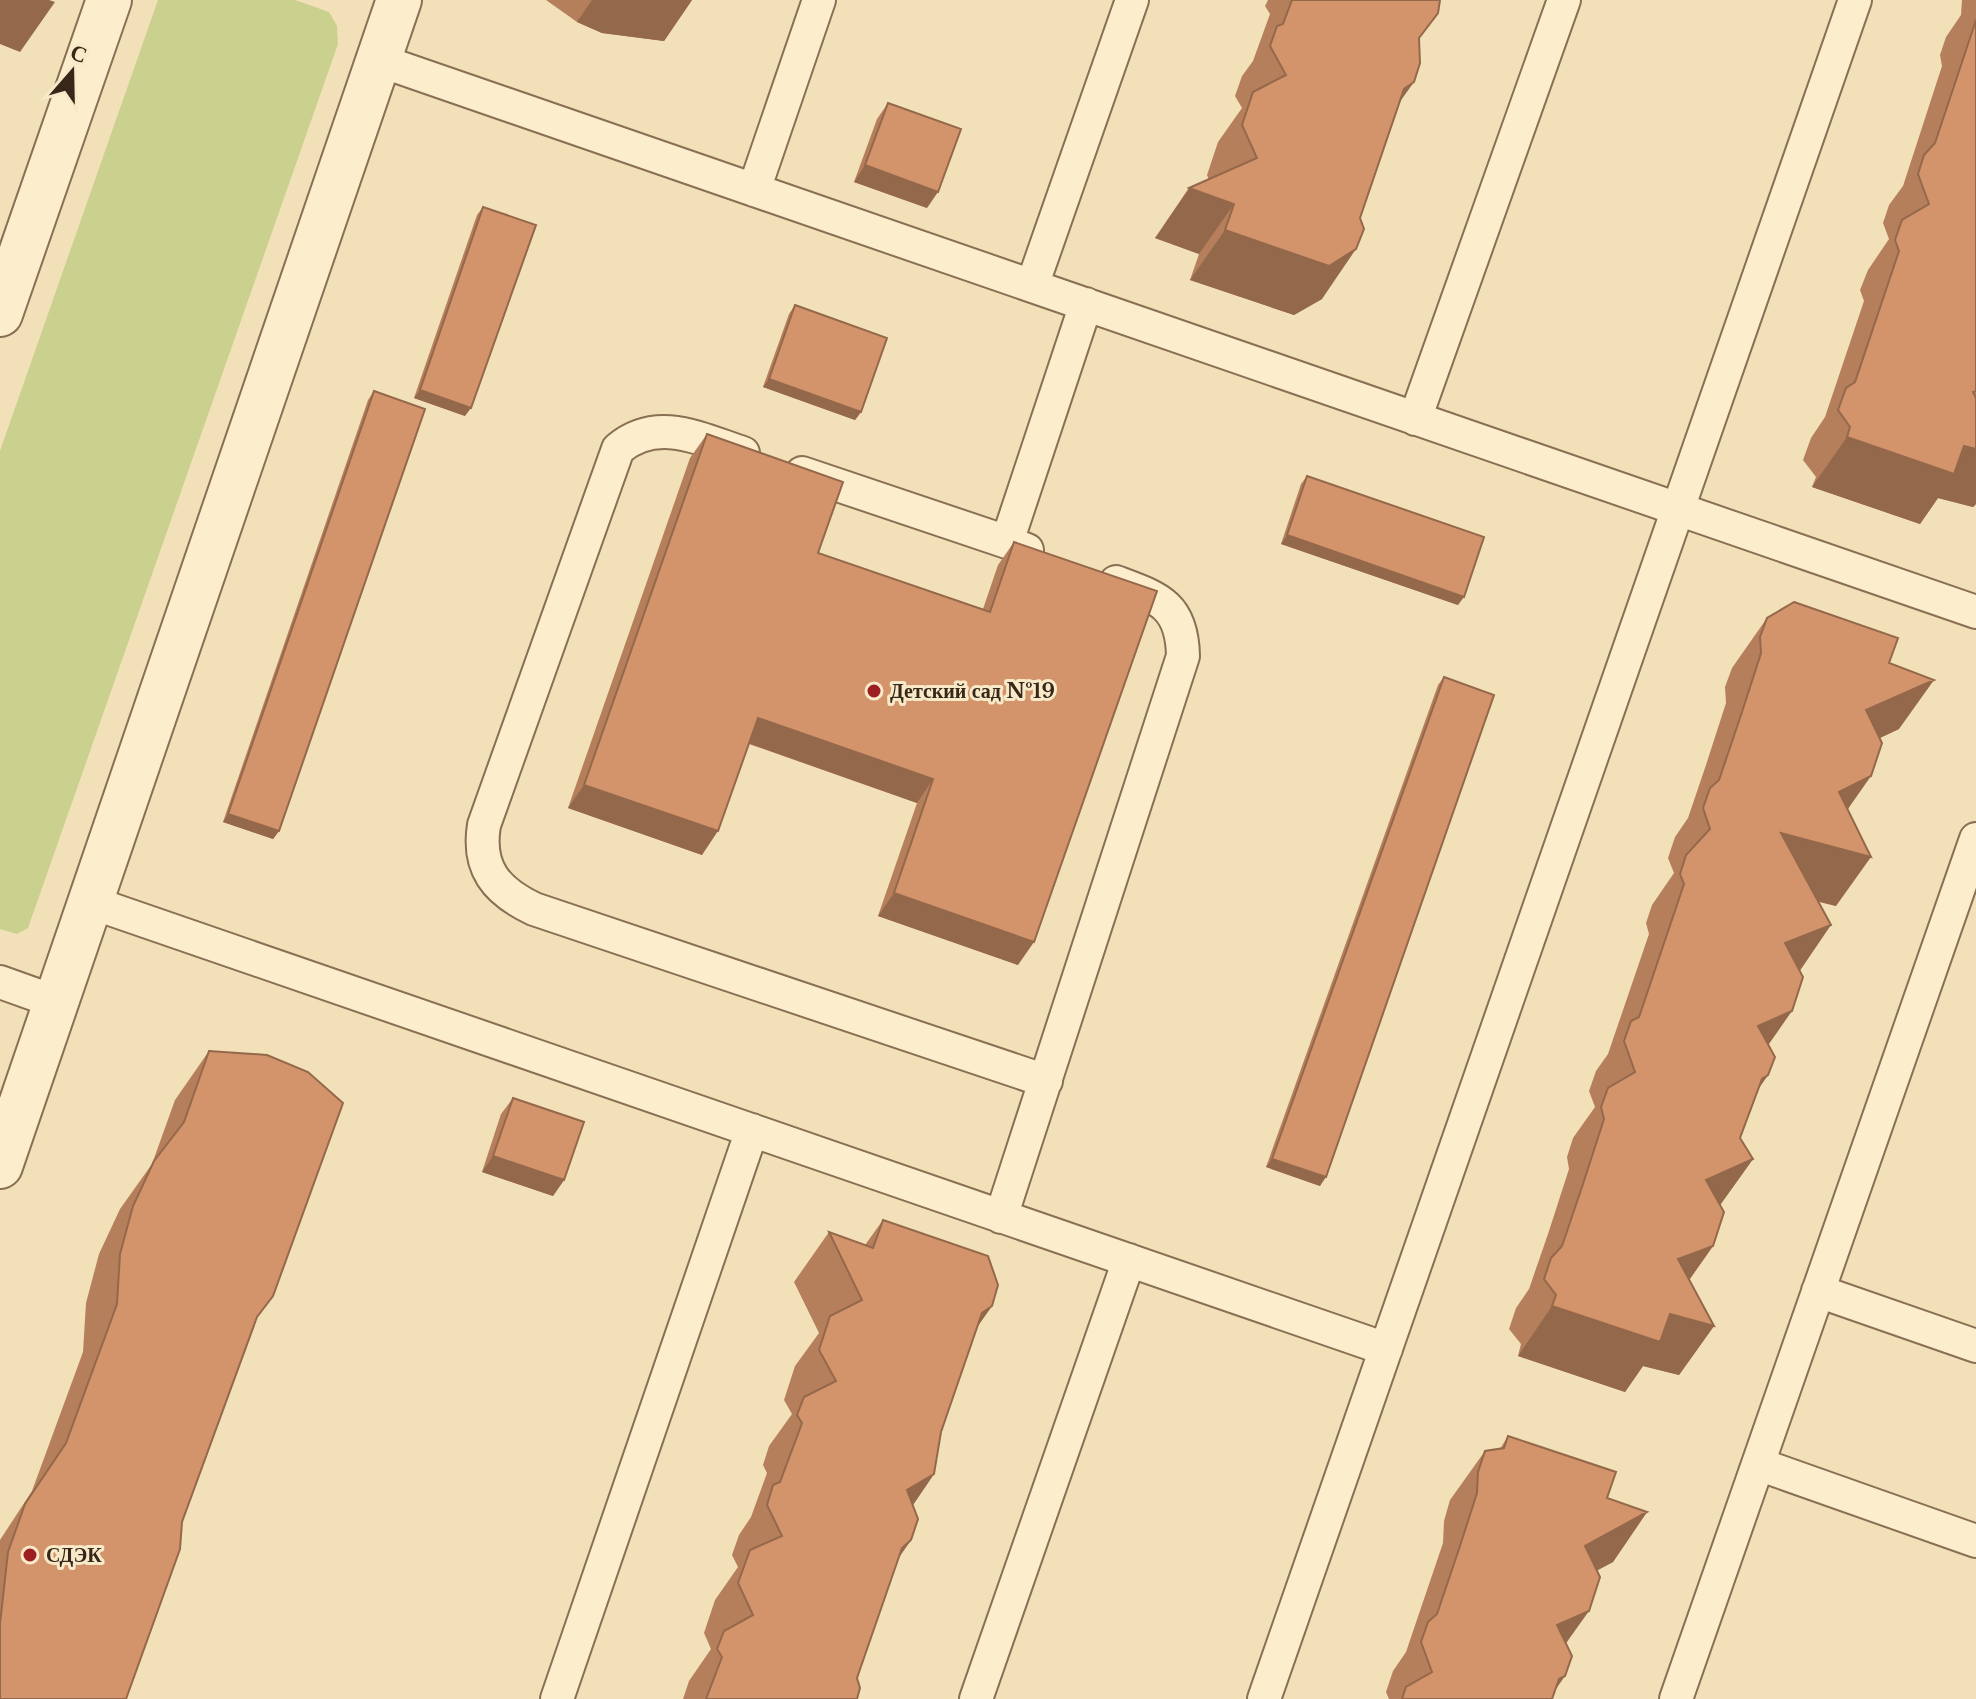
<svg xmlns="http://www.w3.org/2000/svg" width="1976" height="1699" font-family="'Libre Baskerville',serif">
<style>
.green{fill:#cad08d}
.lines{fill:none;stroke-linecap:round;stroke-linejoin:round}
.lane-casing{stroke:#896f53;stroke-width:36}
.street-casing{stroke:#896f53;stroke-width:48}
.lane{stroke:#fcedcd;stroke-width:32}
.street{stroke:#fcedcd;stroke-width:44}
.wall{fill:#b67f5c}
.shaded-wall{fill:#94684b}
.building{fill:#d4946b;stroke:#94684b;stroke-width:2}
.poi-dot{fill:#9e1d21;stroke:#f8eac9;stroke-width:3}
.labels{text-anchor:middle;stroke-width:6;stroke-linejoin:round;paint-order:stroke}
.poi-label{font-size:20px;font-weight:bold;fill:#372719;stroke:#f8eac9;text-anchor:start}
</style>
<rect width="100%" height="100%" fill="#f2e0b9"/>
<path class="green" d="M 158,0 L 295,0 L 329,12 L 337,26 L 338,44 L 28,928 L 17,934 L 0,929 L 0,451 Z"/>
<g class="lines">
<g class="lane-casing">
<path id="lane" d="M 378,60 L 1976,612
M 754,190 L 819,0
M 1032,286 L 1132,0
M 1415,419 L 1564,0
M 743,453 C 700,439 657,416 618,449 L 484,825 C 477,868 496,891 534,909 L 1046,1081
M 802,473 L 1007,542
M 1027,550 L 1007,542 L 1086,304
M 90,902 L 1386,1349
M 0,982 L 56,1002
M 1001,1217 L 1183,656 C 1182,605 1159,598 1116,582
M 1818,1291 L 1976,1346
M 1758,1464 L 1976,1541
M 557,1699 L 752,1130
M 976,1699 L 1129,1260
M 1264,1699 L 1855,0
M 1676,1699 L 1976,839"/>
</g>
<g class="street-casing">
<path id="street" d="M 0,314 L 109,0
M 0,1166 L 399,0"/>
</g>
<use href="#lane" class="lane"/>
<use href="#street" class="street"/>
</g>
<path class="wall" d="M 546,0 L 692,0 L 664,41 L 602,33 L 577,22 Z
M 1268,0 L 1440,0 L 1438,13 L 1419,39 L 1400,100 L 1322,299 L 1294,315 L 1190,280 L 1199,254 L 1155,238 L 1209,180 L 1207,175 L 1218,142 L 1242,108 L 1235,96 L 1242,76 L 1253,61 L 1270,14 L 1265,6 Z
M 1962,0 L 1976,0 L 1976,504 L 1973,507 L 1938,498 L 1920,524 L 1812,487 L 1816,477 L 1803,460 L 1811,438 L 1825,417 L 1864,301 L 1860,290 L 1868,270 L 1889,239 L 1883,223 L 1889,205 L 1903,186 L 1942,66 L 1940,55 L 1946,37 L 1961,15 Z
M 888,103 L 927,208 L 854,182 L 877,119 Z
M 483,207 L 465,416 L 414,398 L 477,215 Z
M 795,305 L 861,412 L 855,420 L 763,387 L 789,314 Z
M 374,391 L 279,831 L 273,839 L 223,822 L 368,400 Z
M 707,434 L 818,553 L 983,609 L 998,565 L 1014,542 L 1018,965 L 878,916 L 917,803 L 749,744 L 702,855 L 568,808 L 690,458 Z
M 1307,476 L 1458,605 L 1281,544 L 1301,484 Z
M 1767,618 L 1889,663 L 1899,729 L 1880,738 L 1848,809 L 1836,906 L 1819,902 L 1800,970 L 1768,1044 L 1768,1075 L 1757,1091 L 1740,1138 L 1753,1159 L 1720,1205 L 1713,1246 L 1689,1280 L 1714,1326 L 1679,1375 L 1643,1366 L 1625,1392 L 1518,1356 L 1521,1344 L 1509,1329 L 1516,1308 L 1529,1289 L 1548,1234 L 1569,1169 L 1567,1157 L 1573,1138 L 1595,1107 L 1589,1091 L 1596,1071 L 1608,1054 L 1649,934 L 1646,923 L 1652,905 L 1674,873 L 1668,858 L 1675,837 L 1688,818 L 1706,765 L 1726,703 L 1725,687 L 1732,668 Z
M 1444,677 L 1320,1186 L 1266,1167 L 1438,685 Z
M 209,1051 L 255,1321 L 182,1522 L 0,1699 L 0,1540 L 32,1491 L 83,1352 L 86,1303 L 99,1254 L 120,1209 L 152,1164 L 175,1100 Z
M 513,1098 L 564,1180 L 553,1196 L 482,1172 L 501,1114 Z
M 883,1220 L 992,1306 L 978,1325 L 941,1432 L 934,1474 L 913,1505 L 911,1540 L 898,1559 L 857,1678 L 857,1699 L 683,1699 L 689,1681 L 711,1649 L 704,1633 L 715,1600 L 738,1567 L 732,1555 L 739,1535 L 751,1517 L 767,1473 L 763,1465 L 769,1446 L 792,1414 L 784,1400 L 795,1366 L 819,1333 L 794,1282 L 829,1232 L 865,1245 Z
M 1508,1436 L 1607,1498 L 1647,1512 L 1613,1562 L 1597,1570 L 1566,1644 L 1552,1699 L 1389,1699 L 1386,1692 L 1393,1671 L 1406,1652 L 1443,1543 L 1444,1521 L 1450,1500 L 1485,1451 L 1500,1449 Z"/>
<path class="shaded-wall" d="M 0,0 L 49,0 L 55,2 L 20,52 L 0,44 Z
M 592,0 L 692,0 L 664,41 L 602,33 L 577,22 Z
M 1414,82 L 1379,131 L 1404,89 Z
M 865,165 L 938,192 L 927,208 L 854,182 Z
M 1189,188 L 1234,204 L 1199,254 L 1155,238 Z
M 1225,230 L 1356,249 L 1322,299 L 1294,315 L 1190,280 Z
M 769,379 L 861,412 L 855,420 L 763,387 Z
M 420,390 L 471,408 L 465,416 L 414,398 Z
M 1847,437 L 1964,446 L 1976,449 L 1976,504 L 1973,507 L 1938,498 L 1920,524 L 1812,487 Z
M 1287,535 L 1464,597 L 1458,605 L 1281,544 Z
M 1934,680 L 1899,729 L 1832,760 L 1866,710 Z
M 758,718 L 933,779 L 917,803 L 742,741 Z
M 1871,776 L 1836,826 L 1871,857 L 1836,906 L 1746,882 L 1781,833 L 1839,792 Z
M 584,785 L 718,831 L 702,855 L 568,808 Z
M 228,814 L 279,831 L 273,839 L 223,822 Z
M 894,893 L 1034,942 L 1018,965 L 878,916 Z
M 1831,925 L 1797,975 L 1785,943 Z
M 1792,1011 L 1757,1061 L 1758,1026 Z
M 1768,1075 L 1733,1125 L 1762,1079 Z
M 493,1156 L 564,1180 L 553,1196 L 482,1172 Z
M 1272,1159 L 1326,1177 L 1320,1186 L 1266,1167 Z
M 1753,1159 L 1718,1208 L 1706,1180 Z
M 1713,1246 L 1678,1296 L 1678,1259 Z
M 992,1306 L 957,1356 L 982,1313 Z
M 1552,1306 L 1670,1314 L 1714,1326 L 1679,1375 L 1643,1366 L 1625,1392 L 1518,1356 Z
M 934,1474 L 900,1524 L 907,1490 Z
M 1647,1512 L 1613,1562 L 1550,1596 L 1585,1546 Z
M 911,1540 L 876,1590 L 902,1548 Z
M 1589,1611 L 1554,1660 L 1557,1625 Z
M 1565,1676 L 1549,1699 L 1559,1679 Z"/>
<path class="building" d="M 1292,0 L 1440,0 L 1438,13 L 1419,38 L 1420,63 L 1414,82 L 1404,89 L 1360,218 L 1364,229 L 1356,249 L 1329,266 L 1225,230 L 1234,204 L 1189,188 L 1257,158 L 1242,125 L 1253,92 L 1286,75 L 1270,46 L 1277,26 L 1283,24 Z
M 1976,20 L 1976,391 L 1973,392 L 1976,398 L 1976,449 L 1964,446 L 1954,474 L 1847,437 L 1850,427 L 1838,410 L 1846,388 L 1855,382 L 1899,251 L 1895,240 L 1902,220 L 1929,204 L 1918,174 L 1924,155 L 1935,143 Z
M 888,103 L 961,129 L 938,192 L 865,165 Z
M 483,207 L 536,225 L 471,408 L 420,390 Z
M 795,305 L 887,338 L 861,412 L 769,379 Z
M 374,391 L 425,409 L 279,831 L 228,814 Z
M 707,434 L 843,482 L 818,553 L 990,612 L 1014,542 L 1157,591 L 1034,942 L 894,893 L 933,779 L 758,718 L 718,831 L 584,785 Z
M 1307,476 L 1484,537 L 1464,597 L 1287,535 Z
M 1794,602 L 1898,638 L 1889,663 L 1934,680 L 1866,710 L 1882,743 L 1871,776 L 1839,792 L 1871,857 L 1781,833 L 1831,925 L 1785,943 L 1803,977 L 1792,1011 L 1758,1026 L 1775,1057 L 1768,1075 L 1762,1079 L 1740,1138 L 1753,1159 L 1706,1180 L 1724,1212 L 1713,1246 L 1678,1259 L 1714,1326 L 1670,1314 L 1660,1342 L 1552,1306 L 1556,1295 L 1544,1279 L 1551,1258 L 1562,1246 L 1583,1184 L 1604,1119 L 1601,1107 L 1608,1088 L 1635,1072 L 1624,1041 L 1631,1021 L 1639,1017 L 1684,884 L 1680,874 L 1686,855 L 1710,829 L 1703,808 L 1710,788 L 1719,780 L 1741,715 L 1761,653 L 1760,637 L 1767,618 Z
M 1444,677 L 1494,695 L 1326,1177 L 1272,1159 Z
M 209,1051 L 267,1055 L 308,1072 L 343,1103 L 273,1296 L 257,1317 L 182,1522 L 180,1549 L 126,1699 L 0,1699 L 0,1624 L 8,1552 L 25,1504 L 66,1443 L 117,1304 L 120,1254 L 133,1206 L 154,1161 L 184,1122 Z
M 513,1098 L 584,1122 L 564,1180 L 493,1156 Z
M 883,1220 L 988,1256 L 998,1285 L 992,1306 L 982,1313 L 941,1432 L 934,1474 L 907,1490 L 918,1519 L 911,1540 L 902,1548 L 857,1678 L 860,1688 L 857,1699 L 706,1699 L 722,1657 L 717,1649 L 724,1631 L 753,1615 L 738,1583 L 750,1550 L 782,1536 L 767,1505 L 773,1485 L 780,1482 L 802,1423 L 797,1415 L 804,1397 L 836,1381 L 819,1350 L 830,1316 L 862,1300 L 829,1232 L 873,1248 Z
M 1508,1436 L 1616,1472 L 1607,1498 L 1647,1512 L 1585,1546 L 1600,1577 L 1589,1611 L 1557,1625 L 1572,1656 L 1565,1676 L 1559,1679 L 1552,1699 L 1402,1699 L 1406,1687 L 1432,1672 L 1421,1642 L 1428,1622 L 1437,1614 L 1459,1549 L 1477,1493 L 1478,1472 L 1485,1451 L 1504,1448 Z"/>
<g class="poi-dot">
<circle cx="874" cy="691" r="8"/>
<circle cx="30" cy="1555" r="8"/>
</g>
<g class="labels">
<g class="poi-label">
<text x="890" y="698">Детский сад №19</text>
<text x="46" y="1562">СДЭК</text>
</g>
</g>
<g transform="translate(72 72) rotate(20)" stroke="#f8eac9" stroke-width="6" paint-order="stroke">
<path d="M0-6L14 30L0 20L-14 30Z" fill="#372719"/>
<text y="-12" font-size="22" font-weight="bold" text-anchor="middle" fill="#372719">С</text>
</g>
</svg>
